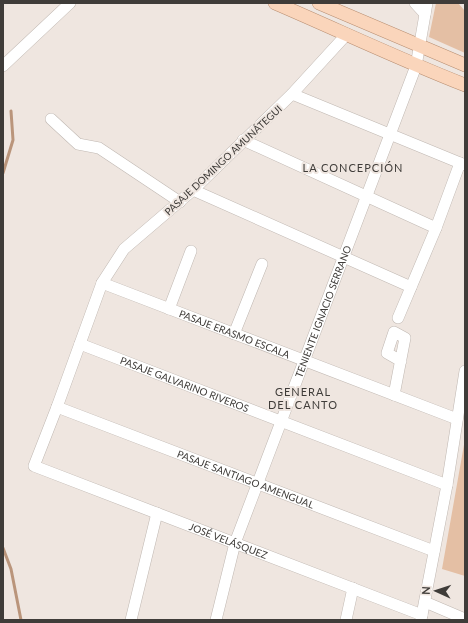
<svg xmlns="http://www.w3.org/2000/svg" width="468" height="623" font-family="Lato,sans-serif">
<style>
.green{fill:#e4bfa4}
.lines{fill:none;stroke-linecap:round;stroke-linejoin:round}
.stream{stroke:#ba957b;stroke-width:3}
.minor-casing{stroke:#c0b8b2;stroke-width:12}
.major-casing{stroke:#b78d70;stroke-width:14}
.minor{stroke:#fff;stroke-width:11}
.major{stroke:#fad5bb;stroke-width:13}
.labels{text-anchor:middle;stroke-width:4;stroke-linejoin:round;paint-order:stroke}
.street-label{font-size:10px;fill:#3f3c39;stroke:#efe6e0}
.neighbourhood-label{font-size:11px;letter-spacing:1px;fill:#3f3c39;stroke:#efe6e0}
</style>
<rect width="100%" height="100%" fill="#efe6e0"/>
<path class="green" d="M 436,3 L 458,3 L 465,11 L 465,53 L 429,37 Z
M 465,439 L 465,576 L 442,569 Z"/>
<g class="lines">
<path class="stream" d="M 3,173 L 13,140 L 11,111
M 3,548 L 11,569 L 21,620"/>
<g class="minor-casing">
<g id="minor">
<path d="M 415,3 L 425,14"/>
<path id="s1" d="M 347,34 L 292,94 L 193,190 L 124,249 L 102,283 L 57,407 L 34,466 L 422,615"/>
<path d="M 3,66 L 70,3"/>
<path d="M 292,94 L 465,165"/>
<path d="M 51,119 L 78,144 L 99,148 L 180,202"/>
<path d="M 243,140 L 436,228"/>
<path d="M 193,190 L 411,287"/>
<path id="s2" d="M 102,283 L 457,419"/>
<path d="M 169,309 L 191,251"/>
<path d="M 398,318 L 436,228 L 460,163"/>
<path d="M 234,334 L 262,264"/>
<path id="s3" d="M 80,344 L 447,485"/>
<path d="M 394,395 L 405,338 L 394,332 L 387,353 L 401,361"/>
<path id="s4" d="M 57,407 L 434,551"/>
<path d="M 425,602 L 465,619"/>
<path d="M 131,620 L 157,513"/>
<path id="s5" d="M 216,620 L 235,543 L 416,66 L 427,3"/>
<path d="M 346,620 L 353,588"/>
<path d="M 421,620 L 447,485 L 465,371"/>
</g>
</g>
<g class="major-casing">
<path id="major" d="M 275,3 C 338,30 401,60 465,85
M 319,3 L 465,65"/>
</g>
<use href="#minor" class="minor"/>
<use href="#major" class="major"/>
</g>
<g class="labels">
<g class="street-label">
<text transform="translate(223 160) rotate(-43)" y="4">PASAJE DOMINGO AMUNÁTEGUI</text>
<text dy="4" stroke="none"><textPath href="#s5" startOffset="327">TENIENTE IGNACIO SERRANO</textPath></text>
<text dy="4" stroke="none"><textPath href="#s2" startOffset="142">PASAJE ERASMO ESCALA</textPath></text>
<text dy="4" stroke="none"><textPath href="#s3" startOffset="112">PASAJE GALVARINO RIVEROS</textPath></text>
<text dy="4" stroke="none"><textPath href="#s4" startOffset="202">PASAJE SANTIAGO AMENGUAL</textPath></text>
<text dy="4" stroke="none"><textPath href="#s1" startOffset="754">JOSÉ VELÁSQUEZ</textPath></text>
</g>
<g class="neighbourhood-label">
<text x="353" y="172">LA CONCEPCIÓN</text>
<text x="303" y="396">GENERAL<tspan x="303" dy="13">DEL CANTO</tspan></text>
</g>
</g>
<rect width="468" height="623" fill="none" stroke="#3f3c39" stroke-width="8"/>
<g transform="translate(436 591) rotate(273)" stroke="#efe6e0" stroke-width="3" paint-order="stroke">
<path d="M0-3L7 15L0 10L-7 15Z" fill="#3f3c39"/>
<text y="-6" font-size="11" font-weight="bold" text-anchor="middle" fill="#3f3c39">N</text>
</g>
</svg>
